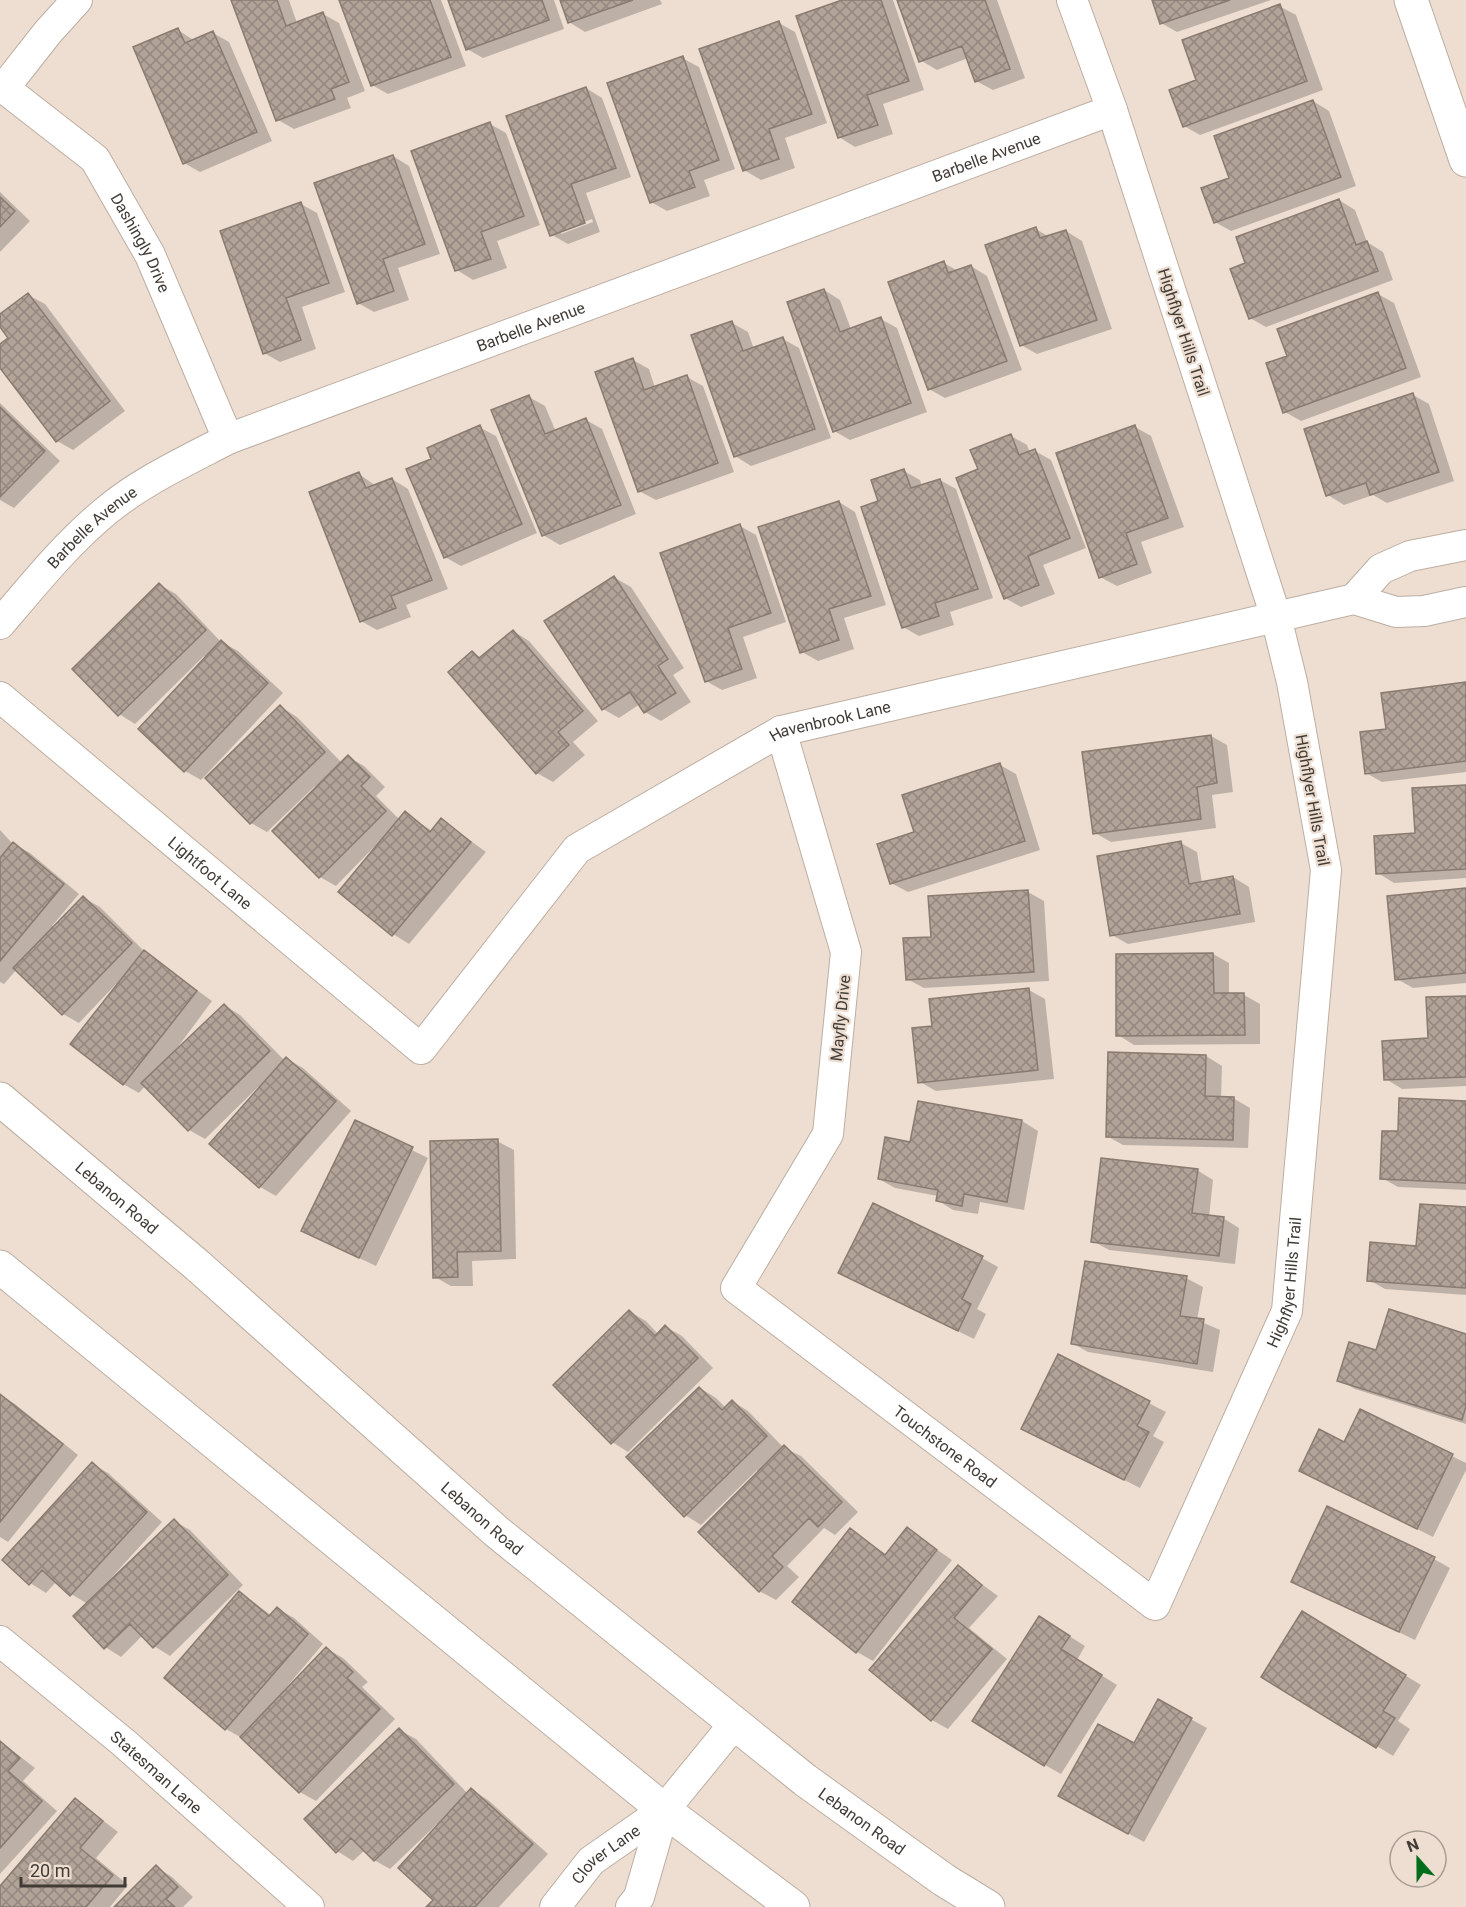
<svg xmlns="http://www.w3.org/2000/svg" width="1466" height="1907" font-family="Roboto,sans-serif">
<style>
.shadow{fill:#0003;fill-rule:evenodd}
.building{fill:url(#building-cross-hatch);stroke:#897b70;stroke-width:1.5}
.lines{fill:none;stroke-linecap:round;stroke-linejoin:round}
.minor-casing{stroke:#bdaea2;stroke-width:32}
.secondary-casing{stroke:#bdaea2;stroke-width:35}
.minor{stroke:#fff;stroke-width:30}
.secondary{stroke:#fff;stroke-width:33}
.labels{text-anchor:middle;stroke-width:4.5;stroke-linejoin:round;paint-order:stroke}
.street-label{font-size:16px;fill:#413b36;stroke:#edded1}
</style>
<defs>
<pattern id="building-cross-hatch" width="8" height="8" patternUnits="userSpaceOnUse" patternTransform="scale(1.5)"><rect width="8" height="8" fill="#b2a398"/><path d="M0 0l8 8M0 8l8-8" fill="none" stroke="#92867d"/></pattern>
</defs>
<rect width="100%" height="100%" fill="#edded1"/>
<path class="shadow" d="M 232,0 L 289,0 L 297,23 L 323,14 L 339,23 L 365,91 L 347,98 L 351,108 L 294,129 L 278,120 Z
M 341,0 L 441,0 L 466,66 L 388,94 L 372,85 Z
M 449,0 L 554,0 L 564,29 L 483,58 L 467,49 Z
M 561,0 L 660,0 L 662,4 L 585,32 L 569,22 Z
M 846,0 L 893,0 L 924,90 L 883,104 L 893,134 L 855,147 L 839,137 Z
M 899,0 L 997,0 L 1025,78 L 993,90 L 976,81 L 968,58 L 937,70 L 920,60 Z
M 1153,0 L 1271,0 L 1177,32 L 1161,23 Z
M 1279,6 L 1296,15 L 1323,90 L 1200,135 L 1184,126 L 1198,81 Z
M 779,23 L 795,32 L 827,123 L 785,138 L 795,168 L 761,180 L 744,170 Z
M 178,30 L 195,41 L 213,33 L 229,42 L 272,141 L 200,172 L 184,163 Z
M 682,58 L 699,67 L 735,169 L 704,180 L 710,196 L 667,211 L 651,202 Z
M 586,88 L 602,98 L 631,177 L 586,193 L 600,232 L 568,244 L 552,235 ZM 592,219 L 593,222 L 561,234 L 561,231 Z
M 1313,101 L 1329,111 L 1356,186 L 1231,231 L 1215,222 L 1231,179 Z
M 490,124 L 506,133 L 540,225 L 497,241 L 507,268 L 473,280 L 457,270 Z
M 393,156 L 409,166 L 440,254 L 398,268 L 409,300 L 374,312 L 358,303 Z
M 0,192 L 30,221 L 0,252 Z
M 1339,200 L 1355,210 L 1367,242 L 1383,252 L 1393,280 L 1266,327 L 1250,318 L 1247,264 Z
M 301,204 L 317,213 L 345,292 L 302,307 L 316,349 L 280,362 L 264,353 Z
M 1036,229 L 1049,237 L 1066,231 L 1082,241 L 1112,329 L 1037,354 L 1021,345 Z
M 944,263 L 958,271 L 971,266 L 987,276 L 1022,370 L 945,398 L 929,389 Z
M 824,290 L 840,300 L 851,329 L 881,319 L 897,328 L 927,412 L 850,440 L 834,431 Z
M 1378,294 L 1394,303 L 1421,377 L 1301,421 L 1285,412 L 1289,356 Z
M 28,295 L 45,304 L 125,411 L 73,450 L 57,441 L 0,366 L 0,346 L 10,338 L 0,325 L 0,316 Z
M 732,323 L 748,332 L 754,349 L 783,339 L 799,348 L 831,438 L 751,466 L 735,456 Z
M 633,360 L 649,369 L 655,388 L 687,377 L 703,386 L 734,472 L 656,500 L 639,491 Z
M 1413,395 L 1429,404 L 1454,481 L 1387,503 L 1373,495 L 1344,505 L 1328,495 Z
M 529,397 L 545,406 L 556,432 L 586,420 L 602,429 L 636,514 L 560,545 L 543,535 Z
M 0,403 L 60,461 L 14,508 L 0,500 Z
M 479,427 L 496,436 L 537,533 L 461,566 L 445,557 L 433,460 Z
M 1135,427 L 1151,436 L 1184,527 L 1141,542 L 1152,573 L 1117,586 L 1100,577 Z
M 1011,436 L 1027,445 L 1030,453 L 1035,451 L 1051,460 L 1086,548 L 1043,565 L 1055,594 L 1021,607 L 1005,598 L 980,470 Z
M 904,471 L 920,480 L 922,486 L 940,480 L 956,489 L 993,598 L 950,612 L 954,625 L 919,636 L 903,627 L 880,502 Z
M 359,474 L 376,486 L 392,479 L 408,489 L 448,589 L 406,605 L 411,617 L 377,630 L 361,621 Z
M 839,502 L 855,512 L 886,605 L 844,618 L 854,649 L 818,661 L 802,652 Z
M 740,526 L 756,535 L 786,622 L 743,637 L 757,678 L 722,690 L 706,681 Z
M 615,578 L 631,587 L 684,668 L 673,675 L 691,702 L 661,721 L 645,712 L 640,704 L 619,718 L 603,709 Z
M 160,585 L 176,594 L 220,641 L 238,651 L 283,693 L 201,780 L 185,771 L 140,729 L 206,658 L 204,656 L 135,724 L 119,714 Z
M 513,631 L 529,641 L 598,721 L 573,742 L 585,755 L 553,782 L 537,773 L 472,653 L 482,658 Z
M 1466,684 L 1466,772 L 1382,782 L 1366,773 L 1387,730 Z
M 281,707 L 297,717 L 342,763 L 348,757 L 364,766 L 385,787 L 376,796 L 400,820 L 406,813 L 432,831 L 442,820 L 486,852 L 409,944 L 393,934 L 341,891 L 376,849 L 374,847 L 336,886 L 320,877 L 315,786 L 267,832 L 251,823 Z
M 1211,736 L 1227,745 L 1233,792 L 1212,795 L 1216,828 L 1111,842 L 1095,833 Z
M 1000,765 L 1016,774 L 1040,850 L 908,892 L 891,883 L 915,833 Z
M 1466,786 L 1466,878 L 1394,883 L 1378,873 Z
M 0,830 L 12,843 L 30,853 L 79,894 L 52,926 L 54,928 L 84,898 L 100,907 L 146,953 L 212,1001 L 172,1055 L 224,1005 L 240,1015 L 285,1061 L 287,1059 L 303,1068 L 351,1111 L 276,1196 L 260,1187 L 211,1143 L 260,1089 L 258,1087 L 205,1139 L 189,1130 L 145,1086 L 139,1093 L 123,1084 L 116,984 L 79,1023 L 63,1014 L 17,969 L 4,984 L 0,982 Z
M 1181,843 L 1197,852 L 1202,883 L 1233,877 L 1249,887 L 1255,922 L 1128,944 L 1112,935 Z
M 1466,890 L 1466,983 L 1413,988 L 1397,979 Z
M 1028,892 L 1044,901 L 1049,981 L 924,988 L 907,979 L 932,938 Z
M 1213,954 L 1229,963 L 1229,995 L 1244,995 L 1260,1004 L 1260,1044 L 1134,1045 L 1118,1035 Z
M 1029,990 L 1045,999 L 1054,1079 L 936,1091 L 920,1082 L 934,1028 Z
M 1466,997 L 1466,1086 L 1402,1089 L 1386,1079 L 1430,1040 Z
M 1206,1056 L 1222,1066 L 1221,1098 L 1233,1098 L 1250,1108 L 1248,1148 L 1123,1145 L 1107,1136 Z
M 919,1103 L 1022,1121 L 1038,1131 L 1024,1210 L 980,1202 L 978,1214 L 953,1210 L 937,1200 L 938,1196 L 895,1188 L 879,1179 L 911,1144 Z
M 1466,1103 L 1466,1190 L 1398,1187 L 1382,1178 L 1399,1133 Z
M 355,1122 L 428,1158 L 376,1266 L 319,1239 Z
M 497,1141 L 514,1150 L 516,1259 L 472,1261 L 473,1286 L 451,1286 L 435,1277 Z
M 1197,1170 L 1213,1180 L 1209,1217 L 1223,1218 L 1239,1228 L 1235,1264 L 1109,1250 L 1093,1241 Z
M 1466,1208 L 1466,1295 L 1385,1289 L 1369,1280 L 1418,1247 Z
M 982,1258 L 998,1267 L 977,1309 L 986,1314 L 974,1339 L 856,1281 Z
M 1186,1278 L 1203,1287 L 1197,1320 L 1220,1330 L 1213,1372 L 1088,1352 L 1072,1343 Z
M 630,1312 L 646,1321 L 658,1334 L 666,1327 L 682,1336 L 713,1368 L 628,1452 L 612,1442 Z
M 1466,1335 L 1466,1424 L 1355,1389 L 1339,1380 L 1377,1352 Z
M 1059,1356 L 1166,1412 L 1153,1436 L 1164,1442 L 1140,1488 L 1039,1437 Z
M 700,1388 L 716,1398 L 726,1408 L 732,1401 L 748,1411 L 784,1448 L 801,1456 L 858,1512 L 835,1535 L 824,1528 L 787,1566 L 799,1577 L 776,1600 L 759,1591 L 757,1470 L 701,1525 L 685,1515 Z
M 0,1395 L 15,1404 L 78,1455 L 8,1542 L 0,1537 Z
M 1361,1411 L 1466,1463 L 1466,1470 L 1433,1537 L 1317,1479 L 1345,1444 Z
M 92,1464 L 108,1473 L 162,1522 L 104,1586 L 106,1587 L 174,1521 L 190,1530 L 243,1585 L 170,1656 L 154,1646 L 143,1635 L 121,1657 L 105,1647 L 88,1604 L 71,1594 L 57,1581 L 46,1593 L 30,1583 Z
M 907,1529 L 952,1560 L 873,1661 L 857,1652 L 851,1530 L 887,1555 Z
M 1434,1559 L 1450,1568 L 1415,1640 L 1293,1581 Z
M 958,1567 L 998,1596 L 969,1628 L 1007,1659 L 948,1729 L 932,1720 L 871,1670 Z
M 240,1592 L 272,1616 L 278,1609 L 294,1618 L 323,1644 L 284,1690 L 286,1691 L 327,1649 L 343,1658 L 368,1682 L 362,1687 L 395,1719 L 316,1801 L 300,1792 L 242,1738 L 226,1729 Z
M 1318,1622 L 1421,1685 L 1398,1721 L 1410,1729 L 1393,1756 L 1263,1676 Z
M 1055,1627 L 1085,1646 L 1077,1660 L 1117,1685 L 1061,1774 L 1045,1765 Z
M 1158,1701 L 1207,1728 L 1144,1842 L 1076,1805 L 1134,1745 Z
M 399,1730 L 416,1739 L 468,1794 L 472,1790 L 488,1800 L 548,1854 L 499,1907 L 428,1907 L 435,1900 L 437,1824 L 390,1869 L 374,1860 L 365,1850 L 353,1861 L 337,1851 Z
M 0,1741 L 35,1768 L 23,1781 L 57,1811 L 0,1874 Z
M 75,1799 L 118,1832 L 96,1858 L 128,1885 L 110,1907 L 0,1907 L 0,1888 Z
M 156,1867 L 172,1877 L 193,1897 L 183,1907 L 116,1907 Z"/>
<path class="building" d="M 231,0 L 277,0 L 286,26 L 323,12 L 349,82 L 331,89 L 335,99 L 276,121 Z
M 339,0 L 430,0 L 451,57 L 371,86 Z
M 448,0 L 542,0 L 549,20 L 466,50 Z
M 560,0 L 633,0 L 568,23 Z
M 842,0 L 881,0 L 909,81 L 867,95 L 878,125 L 838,138 L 796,16 Z
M 897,0 L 985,0 L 1010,69 L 975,82 L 962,46 L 919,62 Z
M 1152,0 L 1230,0 L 1160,24 Z
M 1280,4 L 1307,81 L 1183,127 L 1169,90 L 1196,80 L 1182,40 Z
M 779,21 L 812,114 L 769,129 L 779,159 L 743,171 L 699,49 Z
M 178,28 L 185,43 L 213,31 L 257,132 L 183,164 L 133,47 Z
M 683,56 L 719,160 L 689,171 L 695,187 L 650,203 L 607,83 Z
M 586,87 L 616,168 L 571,184 L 585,223 L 550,236 L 506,116 Z
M 1313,100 L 1341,177 L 1214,223 L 1201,188 L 1229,178 L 1214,136 Z
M 490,122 L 524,216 L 481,232 L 491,259 L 455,271 L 411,151 Z
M 393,155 L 425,244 L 383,259 L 394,291 L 357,304 L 314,183 Z
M 0,197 L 15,211 L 0,227 Z
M 1339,199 L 1356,245 L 1367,241 L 1378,271 L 1249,319 L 1230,269 L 1245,263 L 1236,237 Z
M 301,202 L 329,283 L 286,298 L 301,340 L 263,354 L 220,231 Z
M 1036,227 L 1040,238 L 1066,230 L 1097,320 L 1020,346 L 985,245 Z
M 944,261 L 948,273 L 971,265 L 1007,361 L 928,390 L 888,282 Z
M 824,289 L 840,332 L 881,317 L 911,403 L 833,432 L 787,302 Z
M 1378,292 L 1406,368 L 1283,413 L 1266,363 L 1287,356 L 1277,329 Z
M 28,293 L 110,401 L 56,442 L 0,368 L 0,344 L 8,338 L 0,327 L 0,314 Z
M 732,321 L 743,351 L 783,337 L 815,429 L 734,457 L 691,335 Z
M 633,358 L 644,390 L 687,375 L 718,463 L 638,492 L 595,372 Z
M 1413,393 L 1439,472 L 1370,495 L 1366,483 L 1326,496 L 1304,429 Z
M 529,395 L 545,434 L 586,418 L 621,505 L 542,536 L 491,410 Z
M 0,407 L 45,451 L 0,497 Z
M 480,425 L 522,524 L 444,558 L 406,469 L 431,459 L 427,448 Z
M 1135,425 L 1168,518 L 1126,533 L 1137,564 L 1099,578 L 1056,453 Z
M 1011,434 L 1019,455 L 1035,449 L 1070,538 L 1028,556 L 1039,585 L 1004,599 L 956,478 L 978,469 L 970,450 Z
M 904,469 L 911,488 L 940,479 L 978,589 L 935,603 L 939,616 L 902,628 L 861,507 L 878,501 L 871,480 Z
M 359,472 L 366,488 L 392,478 L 432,580 L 391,596 L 396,608 L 360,622 L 309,492 Z
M 839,501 L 871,596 L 829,609 L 839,640 L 800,653 L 758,527 Z
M 740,524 L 771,613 L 728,628 L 742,669 L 705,682 L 660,553 Z
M 614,576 L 668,659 L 658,666 L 676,693 L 644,713 L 630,692 L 602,710 L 544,621 Z
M 159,583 L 206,630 L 118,716 L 72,669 Z
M 513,630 L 583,711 L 558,732 L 569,745 L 536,774 L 448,672 L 472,651 L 479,658 Z
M 221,640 L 268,683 L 184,772 L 138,729 Z
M 1466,682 L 1466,761 L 1365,774 L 1360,732 L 1386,729 L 1381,693 Z
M 280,705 L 325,752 L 250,824 L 205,778 Z
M 1211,735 L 1217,783 L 1197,787 L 1201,819 L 1093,834 L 1082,752 Z
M 348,755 L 370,777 L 361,786 L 386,811 L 319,878 L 272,831 Z
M 1000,763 L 1025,841 L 890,884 L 877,844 L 914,832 L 902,795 Z
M 1466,785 L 1466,869 L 1376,874 L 1374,836 L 1415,833 L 1412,788 Z
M 405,811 L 430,832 L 441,818 L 471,842 L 392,936 L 338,892 Z
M 1181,841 L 1189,884 L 1233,876 L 1240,914 L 1110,936 L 1097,856 Z
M 13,842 L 64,884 L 0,961 L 0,858 Z
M 1466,888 L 1466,973 L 1395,980 L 1387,896 Z
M 1028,890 L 1034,972 L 906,980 L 903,938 L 931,937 L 928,896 Z
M 83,896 L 132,943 L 62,1015 L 13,968 Z
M 144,950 L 197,991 L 123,1085 L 70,1044 Z
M 1213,953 L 1214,993 L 1244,993 L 1245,1035 L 1116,1036 L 1116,954 Z
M 1029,988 L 1038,1070 L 918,1083 L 912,1028 L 932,1026 L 929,999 Z
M 1466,996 L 1466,1077 L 1384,1080 L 1382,1041 L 1428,1038 L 1426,997 Z
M 224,1004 L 270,1051 L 188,1131 L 141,1083 Z
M 1108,1052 L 1206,1055 L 1205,1096 L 1234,1097 L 1233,1140 L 1106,1137 Z
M 286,1057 L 336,1101 L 259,1188 L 209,1144 Z
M 1399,1098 L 1466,1101 L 1466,1183 L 1380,1179 L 1382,1131 L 1398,1131 Z
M 918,1101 L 1022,1120 L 1007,1202 L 964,1194 L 962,1206 L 936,1201 L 938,1190 L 878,1179 L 885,1137 L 910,1142 Z
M 355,1120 L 413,1147 L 359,1258 L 301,1231 Z
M 498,1139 L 501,1251 L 457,1252 L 458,1277 L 433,1278 L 430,1141 Z
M 1101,1158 L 1198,1169 L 1192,1213 L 1224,1217 L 1219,1256 L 1091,1242 Z
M 873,1203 L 983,1256 L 962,1299 L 971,1304 L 958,1331 L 838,1273 Z
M 1420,1204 L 1466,1207 L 1466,1288 L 1367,1281 L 1370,1242 L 1416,1246 Z
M 1085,1261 L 1187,1276 L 1180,1316 L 1204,1319 L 1197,1364 L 1071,1344 Z
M 1389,1309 L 1466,1334 L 1466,1406 L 1462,1420 L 1337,1381 L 1349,1342 L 1376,1350 Z
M 629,1310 L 655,1336 L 665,1325 L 698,1358 L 611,1444 L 553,1385 Z
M 1058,1354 L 1150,1401 L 1137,1426 L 1149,1432 L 1124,1480 L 1021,1429 Z
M 699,1387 L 722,1410 L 732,1400 L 767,1436 L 684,1517 L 626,1457 Z
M 0,1394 L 63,1444 L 0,1522 Z
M 1360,1409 L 1453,1454 L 1417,1529 L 1299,1471 L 1319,1429 L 1344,1442 Z
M 784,1445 L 842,1502 L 818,1527 L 809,1518 L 772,1556 L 783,1567 L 759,1592 L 698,1532 Z
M 92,1462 L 147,1512 L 70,1596 L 42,1570 L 29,1585 L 2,1560 Z
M 1327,1506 L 1435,1557 L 1399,1632 L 1291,1582 Z
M 174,1519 L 228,1575 L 153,1648 L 130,1624 L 104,1649 L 73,1616 Z
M 907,1527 L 937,1550 L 856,1653 L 792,1602 L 850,1528 L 885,1555 Z
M 958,1565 L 982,1585 L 954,1618 L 992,1649 L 931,1721 L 869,1670 Z
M 239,1591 L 269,1616 L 277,1607 L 308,1634 L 225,1730 L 164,1678 Z
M 1302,1611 L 1406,1675 L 1383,1711 L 1395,1718 L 1376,1748 L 1261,1677 Z
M 1039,1616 L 1070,1636 L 1061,1649 L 1102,1675 L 1044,1766 L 972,1721 Z
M 326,1647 L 353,1672 L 347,1678 L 380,1709 L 299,1793 L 240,1737 Z
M 1158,1699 L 1192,1718 L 1128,1834 L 1058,1796 L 1098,1724 L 1134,1743 Z
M 399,1728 L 454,1784 L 374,1861 L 351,1838 L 336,1853 L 304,1819 Z
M 0,1741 L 20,1758 L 8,1771 L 42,1801 L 0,1848 Z
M 471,1788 L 533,1844 L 475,1907 L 426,1907 L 433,1900 L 398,1868 Z
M 75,1798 L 103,1821 L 80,1848 L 113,1875 L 86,1907 L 0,1907 L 0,1886 Z
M 156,1865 L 178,1887 L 166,1899 L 175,1907 L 114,1907 Z"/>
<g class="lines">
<g class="minor-casing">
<g id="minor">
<path id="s1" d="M 0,85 L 95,159 L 150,255 L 228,439"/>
<path d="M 4,88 L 48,32 L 77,0"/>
<path d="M 1354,599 L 1381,569 L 1410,556 L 1466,545"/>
<path id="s2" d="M 0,624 C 34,584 66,544 106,511 C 142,481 186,461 228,439 L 1112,110"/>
<path id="s3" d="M 0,697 L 421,1049 L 577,849 L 781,731 L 1354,599 L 1396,612 L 1424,611 L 1466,602"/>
<path id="s4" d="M 781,731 L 846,952 L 828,1134 L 736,1288 L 1155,1605 L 1287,1311 L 1326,870 L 1292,682 L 1276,617 L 1112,110 L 1072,0"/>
<path id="s5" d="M 0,1641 L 124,1743 L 309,1907"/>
<path id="s6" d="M 555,1907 L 591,1861 L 664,1810 L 735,1723"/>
<path d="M 631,1907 L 639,1897 L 664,1810"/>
</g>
</g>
<g class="secondary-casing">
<g id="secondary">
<path d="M 1411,0 L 1466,160"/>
<path id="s7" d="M 0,1099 L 197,1265 L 497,1532 L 805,1780 L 944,1880 L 988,1907"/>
<path d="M 0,1267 L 664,1810 L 793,1907"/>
</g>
</g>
<use href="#minor" class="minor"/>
<use href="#secondary" class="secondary"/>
</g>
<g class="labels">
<g class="street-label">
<text dy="6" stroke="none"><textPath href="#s2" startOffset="1106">Barbelle Avenue</textPath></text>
<text dy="6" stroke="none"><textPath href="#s1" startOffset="216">Dashingly Drive</textPath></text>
<text dy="6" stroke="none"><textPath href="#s2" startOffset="620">Barbelle Avenue</textPath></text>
<text transform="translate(1184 332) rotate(72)" y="6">Highflyer Hills Trail</text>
<text dy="6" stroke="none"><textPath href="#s2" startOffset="134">Barbelle Avenue</textPath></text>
<text dy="6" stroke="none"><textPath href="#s3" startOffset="1088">Havenbrook Lane</textPath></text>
<text transform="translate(1313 800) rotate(80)" y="6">Highflyer Hills Trail</text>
<text dy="6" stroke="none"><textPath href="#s3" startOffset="274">Lightfoot Lane</textPath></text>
<text transform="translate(840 1018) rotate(-84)" y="6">Mayfly Drive</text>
<text dy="6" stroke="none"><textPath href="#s7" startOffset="153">Lebanon Road</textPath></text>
<text dy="6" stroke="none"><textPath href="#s4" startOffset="1468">Highflyer Hills Trail</textPath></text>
<text dy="6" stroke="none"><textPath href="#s4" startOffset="855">Touchstone Road</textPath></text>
<text dy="6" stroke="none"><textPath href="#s7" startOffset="639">Lebanon Road</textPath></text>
<text dy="6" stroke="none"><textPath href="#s5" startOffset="204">Statesman Lane</textPath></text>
<text dy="6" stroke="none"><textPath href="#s7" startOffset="1125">Lebanon Road</textPath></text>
<text dy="6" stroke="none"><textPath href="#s6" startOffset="74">Clover Lane</textPath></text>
</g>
</g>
<g transform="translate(1418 1859) rotate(339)"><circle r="28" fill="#edded1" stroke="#a89d93" stroke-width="1.5"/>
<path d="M0-4.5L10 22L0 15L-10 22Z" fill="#006d1d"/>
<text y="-9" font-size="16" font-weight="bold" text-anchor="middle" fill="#413b36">N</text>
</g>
<path d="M21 1877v9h104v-9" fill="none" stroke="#413b36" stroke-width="3"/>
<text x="30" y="1877" font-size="18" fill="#413b36" stroke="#edded1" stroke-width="4.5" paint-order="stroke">20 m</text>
</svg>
